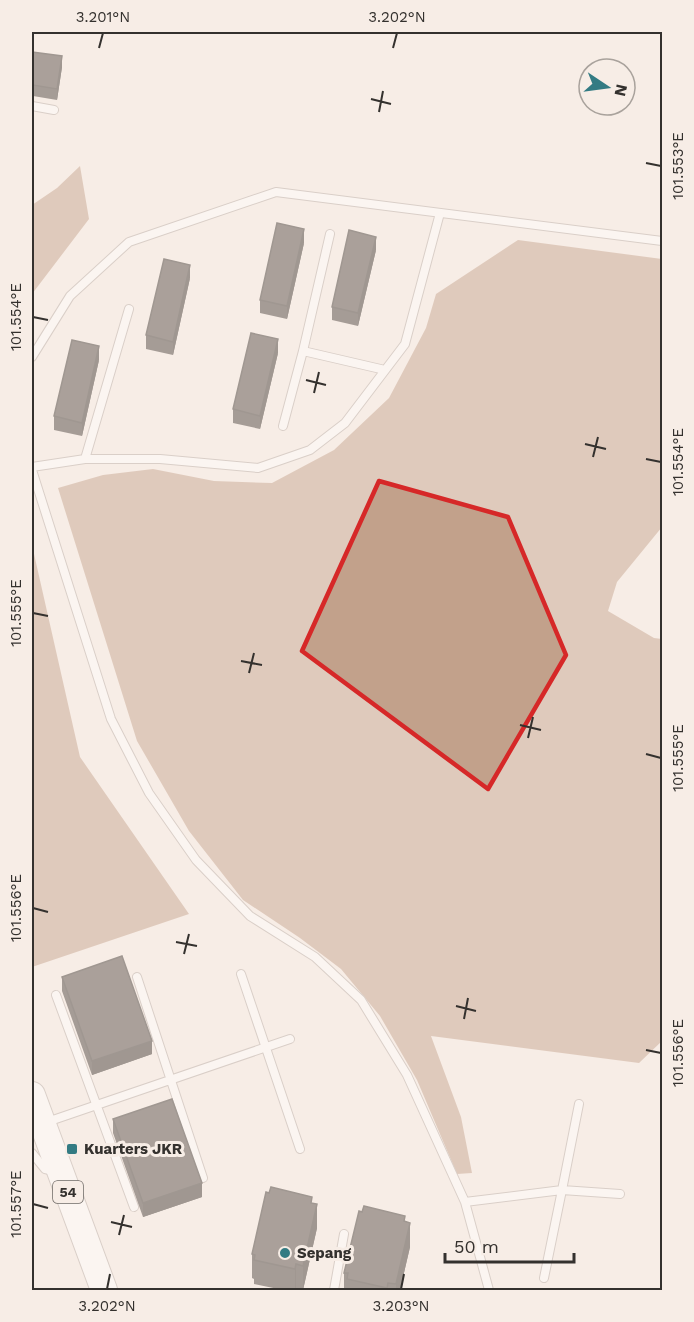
<svg xmlns="http://www.w3.org/2000/svg" width="694" height="1322" font-family="'Work Sans',sans-serif">
<style>
.forest{fill:#c2a18b}
.lines{fill:none;stroke-linecap:round;stroke-linejoin:round}
.service-casing{stroke:#b5aba5;stroke-width:10}
.trunk-casing{stroke:#b5aba5;stroke-width:28}
.service{stroke:#fff;stroke-width:8}
.trunk{stroke:#fff;stroke-width:26}
.wall{fill:#413a36}
.shaded-wall{fill:#35302c}
.building{fill:#4c443f;stroke:#35302c;stroke-width:1.5}
.marked{fill:none;stroke:#d62828;stroke-width:4.5;stroke-linejoin:round}
.ticks{fill:none;stroke:#34312e;stroke-width:2}
.poi-dot{fill:#337b83;stroke:#f7ede6;stroke-width:2}
.labels{text-anchor:middle;stroke-width:6;stroke-linejoin:round;paint-order:stroke}
.shield{fill:#f7ede6;stroke:#6e6965;stroke-width:1.5}
.shield-label{font-size:14px;font-weight:bold;fill:#34312e}
.poi-label{font-size:15px;font-weight:bold;fill:#34312e;stroke:#f7ede6;text-anchor:start}
.neatline{fill:none;stroke:#34312e;stroke-width:2}
.ticks-label{font-size:15px;text-anchor:middle;fill:#34312e}
</style>
<rect width="100%" height="100%" fill="#f7ede6"/>
<path class="forest" d="M 80,166 L 89,219 L 32,294 L 32,205 L 57,188 Z
M 518,240 L 662,259 L 662,527 L 617,582 L 608,611 L 654,638 L 662,639 L 662,1041 L 639,1063 L 431,1036 L 461,1117 L 472,1173 L 457,1174 L 417,1080 L 380,1016 L 341,969 L 300,938 L 243,900 L 189,831 L 137,741 L 58,488 L 103,475 L 153,469 L 214,481 L 272,483 L 334,450 L 389,398 L 426,328 L 436,294 Z
M 32,545 L 80,757 L 189,914 L 32,967 Z"/>
<g class="lines">
<g class="service-casing">
<path id="service" d="M 32,106 L 54,110
M 303,351 L 385,370
M 32,357 L 70,296 L 129,242 L 276,192 L 662,241
M 283,426 L 303,351 L 330,234
M 85,459 L 129,309
M 32,467 L 85,459 L 160,459 L 258,468 L 310,450 L 345,423 L 405,344 L 440,213
M 32,470 L 111,719 L 149,793 L 196,860 L 250,916 L 315,957 L 361,1000 L 407,1075 L 465,1202 L 489,1290
M 241,974 L 300,1149
M 137,977 L 203,1178
M 56,995 L 134,1207
M 47,1122 L 290,1039
M 32,1153 L 45,1169 L 54,1171
M 465,1202 L 562,1190 L 579,1104
M 544,1278 L 562,1190 L 620,1194
M 334,1290 L 344,1234"/>
</g>
<g class="trunk-casing">
<path id="trunk" d="M 32,1095 L 104,1290"/>
</g>
<use href="#service" class="service"/>
<use href="#trunk" class="trunk"/>
</g>
<path class="wall" d="M 32,52 L 62,67 L 57,100 L 33,96 L 32,100 Z
M 304,243 L 287,319 L 260,313 L 260,300 Z
M 376,250 L 358,326 L 332,320 L 332,307 Z
M 190,278 L 173,355 L 146,349 L 146,335 Z
M 278,353 L 260,429 L 233,423 L 233,409 Z
M 99,360 L 82,436 L 54,430 L 54,416 Z
M 62,977 L 152,1054 L 92,1075 L 62,991 Z
M 113,1119 L 202,1197 L 143,1217 L 113,1133 Z
M 312,1203 L 317,1228 L 303,1290 L 296,1288 L 295,1290 L 283,1290 L 254,1284 L 254,1279 L 252,1278 L 252,1254 Z
M 405,1221 L 410,1247 L 400,1290 L 344,1290 L 344,1273 Z"/>
<path class="shaded-wall" d="M 62,56 L 62,67 L 57,100 L 57,89 Z
M 33,85 L 33,96 L 32,100 L 32,89 Z
M 304,229 L 304,243 L 287,319 L 287,306 Z
M 376,237 L 376,250 L 358,326 L 358,313 Z
M 190,265 L 190,278 L 173,355 L 173,342 Z
M 278,339 L 278,353 L 260,429 L 260,416 Z
M 99,346 L 99,360 L 82,436 L 82,423 Z
M 152,1041 L 152,1054 L 92,1075 L 92,1061 Z
M 202,1183 L 202,1197 L 143,1217 L 143,1203 Z
M 317,1204 L 317,1228 L 303,1290 L 303,1266 Z
M 410,1223 L 410,1247 L 400,1290 L 396,1290 L 396,1284 Z
M 296,1264 L 296,1288 L 295,1290 L 295,1269 Z"/>
<path class="building" d="M 32,52 L 62,56 L 57,89 L 33,85 L 32,89 Z
M 277,223 L 304,229 L 287,306 L 260,300 Z
M 349,230 L 376,237 L 358,313 L 332,307 Z
M 164,259 L 190,265 L 173,342 L 146,335 Z
M 251,333 L 278,339 L 260,416 L 233,409 Z
M 72,340 L 99,346 L 82,423 L 54,416 Z
M 122,956 L 152,1041 L 92,1061 L 62,977 Z
M 172,1099 L 202,1183 L 143,1203 L 113,1119 Z
M 271,1187 L 312,1197 L 311,1203 L 317,1204 L 303,1266 L 296,1264 L 295,1269 L 254,1260 L 255,1255 L 252,1254 L 266,1192 L 269,1193 Z
M 364,1206 L 405,1216 L 404,1221 L 410,1223 L 396,1284 L 388,1283 L 387,1288 L 347,1279 L 348,1273 L 344,1273 L 359,1211 L 362,1212 Z"/>
<path d="M0 0H694V1322H0ZM 379,481 L 508,517 L 566,655 L 488,789 L 302,651 Z" fill="#f7ede6" fill-opacity=".55" fill-rule="evenodd"/>
<path class="marked" d="M 379,481 L 508,517 L 566,655 L 488,789 L 302,651 Z"/>
<path class="ticks" d="M 99,48 L 103,33M 393,48 L 397,33M 371,99 L 391,104M 379,112 L 383,91M 646,163 L 661,166M 33,317 L 48,320M 306,380 L 326,385M 314,393 L 319,372M 585,444 L 606,449M 593,457 L 598,437M 646,459 L 661,462M 33,613 L 48,616M 241,661 L 262,665M 249,673 L 254,653M 520,725 L 541,730M 528,738 L 533,717M 646,754 L 661,758M 33,908 L 48,912M 176,942 L 197,946M 184,954 L 189,934M 456,1006 L 476,1011M 464,1019 L 468,998M 646,1050 L 661,1053M 33,1204 L 48,1208M 111,1222 L 132,1227M 119,1235 L 124,1215M 107,1289 L 110,1274M 401,1289 L 404,1274"/>
<g class="poi-dot">
<rect x="66" y="1143" width="12" height="12" rx="3"/>
<circle cx="285" cy="1253" r="6"/>
</g>
<g class="labels">
<rect class="shield" x="53" y="1181" width="30" height="22" rx="4.5"/>
<g class="shield-label">
<text x="68" y="1197">54</text>
</g>
<g class="poi-label">
<text x="84" y="1154">Kuarters JKR</text>
<text x="297" y="1258">Sepang</text>
</g>
</g>
<rect width="694" height="1322" fill="none" stroke="#f7ede6" stroke-width="66"/>
<g transform="translate(607 87) rotate(103)"><circle r="28" fill="#f7ede6" stroke="#a9a29c" stroke-width="1.5"/>
<path d="M0-4.5L10 22L0 15L-10 22Z" fill="#337b83"/>
<text y="-9" font-size="16" font-weight="bold" text-anchor="middle" fill="#34312e">N</text>
</g>
<path d="M445 1253v9h129v-9" fill="none" stroke="#34312e" stroke-width="3"/>
<text x="454" y="1253" font-size="18" fill="#34312e" stroke="#f7ede6" stroke-width="4.5" paint-order="stroke">50 m</text>
<rect x="33" y="33" width="628" height="1256" class="neatline"/>
<g class="ticks-label">
<text x="103" y="22">3.201°N</text>
<text x="397" y="22">3.202°N</text>
<text transform="translate(678 166) rotate(-90)" y="5">101.553°E</text>
<text transform="translate(16 317) rotate(-90)" y="5">101.554°E</text>
<text transform="translate(678 462) rotate(-90)" y="5">101.554°E</text>
<text transform="translate(16 613) rotate(-90)" y="5">101.555°E</text>
<text transform="translate(678 758) rotate(-90)" y="5">101.555°E</text>
<text transform="translate(16 908) rotate(-90)" y="5">101.556°E</text>
<text transform="translate(678 1053) rotate(-90)" y="5">101.556°E</text>
<text transform="translate(16 1204) rotate(-90)" y="5">101.557°E</text>
<text x="107" y="1311">3.202°N</text>
<text x="401" y="1311">3.203°N</text>
</g>
</svg>
